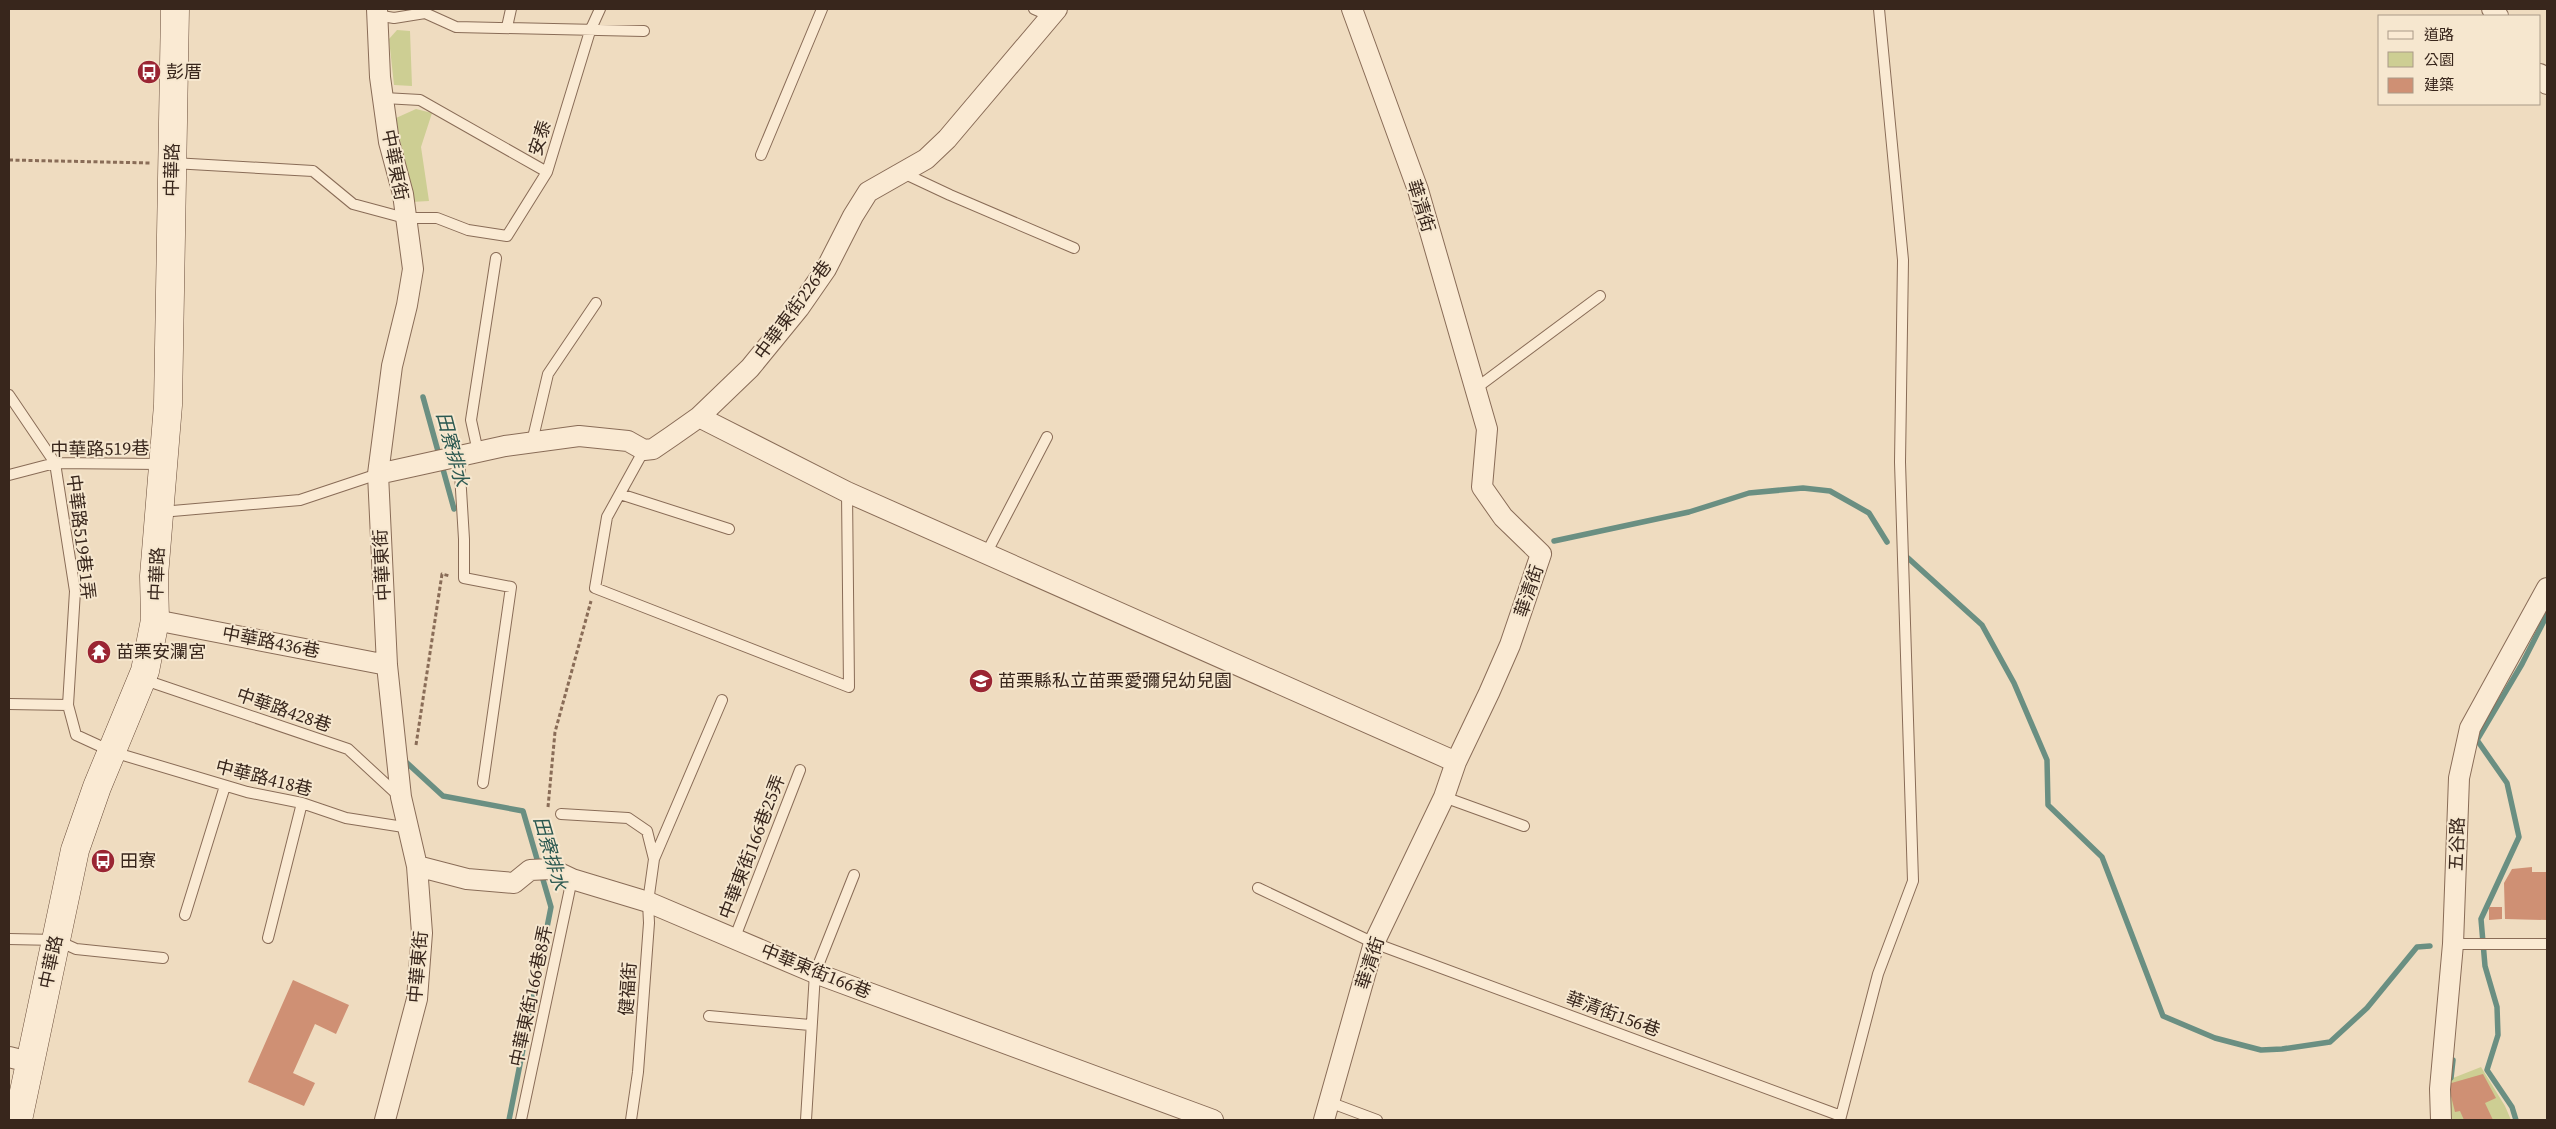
<svg xmlns="http://www.w3.org/2000/svg" width="2556" height="1129" font-family="'Source Serif 4','Noto Sans TC',serif">
<style>
.green{fill:#cdce93}
.lines{fill:none;stroke-linecap:round;stroke-linejoin:round}
.stream{stroke:#6a8f82;stroke-width:5.5}
.building{fill:#cf9074}
.lane-casing{stroke:#896c57;stroke-width:12}
.street-casing{stroke:#896c57;stroke-width:22}
.secondary-casing{stroke:#6a4d3a;stroke-width:29}
.path{stroke:#896c57;stroke-width:3;stroke-dasharray:4 2.5;stroke-linecap:butt}
.lane{stroke:#faead3;stroke-width:10}
.street{stroke:#faead3;stroke-width:20}
.secondary{stroke:#faead3;stroke-width:28}
.labels{text-anchor:middle;stroke-width:4;stroke-linejoin:round;paint-order:stroke}
.poi-label{font-size:18px;fill:#38261c;stroke:#f6e7cf;text-anchor:start}
.street-label{font-size:18px;fill:#38261c;stroke:#f6e7cf}
.water-label{font-size:19px;font-style:italic;fill:#2b5850;stroke:#f6e7cf}
</style>
<rect width="100%" height="100%" fill="#efdcc0"/>
<path class="green" d="M 397,30 L 410,31 L 412,86 L 394,85 L 389,39 Z
M 416,109 L 432,113 L 421,147 L 429,201 L 411,202 L 396,118 Z
M 2481,1067 L 2505,1106 L 2511,1120 L 2450,1120 L 2448,1080 Z"/>
<g class="lines">
<path class="stream" d="M 423,397 L 454,509
M 1554,541 L 1689,512 L 1749,493 L 1803,488 L 1830,491 L 1869,513 L 1887,542
M 1908,558 L 1982,625 L 2014,683 L 2047,760 L 2048,805 L 2102,857 L 2163,1016 L 2215,1038 L 2261,1050 L 2282,1049 L 2330,1042 L 2367,1008 L 2417,947 L 2430,946
M 406,762 L 443,796 L 523,811 L 551,907 L 509,1120
M 2451,1078 L 2453,1060
M 2516,1120 L 2512,1107 L 2487,1070 L 2498,1035 L 2497,1007 L 2485,966 L 2481,919 L 2519,837 L 2507,783 L 2477,740 L 2522,664 L 2547,615"/>
</g>
<path class="building" d="M 2532,867 L 2532,872 L 2547,872 L 2547,920 L 2505,919 L 2504,883 L 2512,869 Z
M 2489,907 L 2502,907 L 2502,919 L 2489,920 Z
M 293,980 L 349,1005 L 336,1034 L 315,1024 L 293,1073 L 315,1083 L 304,1106 L 248,1082 Z
M 2483,1074 L 2496,1098 L 2485,1103 L 2493,1120 L 2464,1120 L 2460,1111 L 2455,1112 L 2448,1084 Z"/>
<g class="lines">
<g class="lane-casing">
<path id="lane" d="M 1034,9 L 1052,17
M 425,13 L 456,27 L 644,31
M 376,15 L 394,18 L 425,13
M 507,27 L 511,9
M 384,98 L 420,100 L 547,172
M 761,155 L 822,9
M 173,163 L 313,171 L 353,204 L 405,218 L 437,218 L 468,230 L 507,236 L 547,172 L 590,31 L 600,9
M 901,172 L 950,195 L 1074,248
M 1475,389 L 1600,296
M 9,395 L 55,463 L 75,591 L 68,705
M 532,442 L 548,374 L 596,303
M 644,450 L 607,517 L 595,588 L 849,687 L 847,492
M 478,452 L 471,420 L 496,258
M 459,457 L 464,539 L 464,578 L 511,587 L 483,783
M 9,475 L 55,463 L 161,464
M 620,494 L 729,529
M 161,512 L 300,500 L 378,474
M 987,552 L 1047,437
M 142,679 L 348,749 L 400,797
M 9,704 L 68,705 L 76,735 L 113,752 L 247,792 L 302,803 L 346,818 L 410,828
M 1444,797 L 1524,826
M 561,814 L 628,818 L 647,831 L 654,859 L 648,902 L 649,923 L 638,1072 L 631,1120
M 654,859 L 722,700
M 1258,888 L 1374,943 L 1841,1116
M 185,915 L 225,786
M 735,937 L 800,770
M 268,938 L 302,803
M 9,939 L 56,940 L 76,949 L 163,958
M 2453,944 L 2547,944
M 709,1016 L 810,1025
M 1329,1102 L 1377,1120
M 521,1120 L 572,879
M 806,1120 L 815,973 L 854,875
M 1840,1120 L 1878,974 L 1913,881 L 1900,462 L 1903,260 L 1879,9"/>
</g>
<g class="street-casing">
<path id="street" d="M 377,9 L 380,77 L 389,142 L 403,194 L 413,269 L 407,305 L 392,366 L 378,474 L 387,665 L 401,797 L 417,866 L 422,933 L 417,999 L 385,1120
M 2492,9 L 2498,16
M 2540,74 L 2547,84
M 699,417 L 847,492 L 1456,762
M 378,474 L 505,446 L 579,436 L 628,441 L 644,450 L 653,449 L 672,436 L 699,417 L 750,368 L 799,308 L 826,269 L 853,216 L 868,192 L 926,159 L 947,139 L 1057,9
M 155,620 L 387,665
M 417,866 L 467,879 L 514,883 L 530,870 L 551,869 L 572,879 L 648,902 L 815,973 L 1213,1120
M 9,1057 L 29,1062
M 1324,1120 L 1374,943 L 1444,797 L 1456,762 L 1489,693 L 1510,645 L 1541,554 L 1503,517 L 1482,487 L 1487,429 L 1418,190 L 1352,9
M 2441,1120 L 2440,1089 L 2453,944 L 2459,778 L 2470,728 L 2547,588"/>
</g>
<g class="secondary-casing">
<path id="secondary" d="M 18,1120 L 75,850 L 97,787 L 145,671 L 155,620 L 154,576 L 168,405 L 175,9"/>
</g>
<path class="path" d="M 9,160 L 151,163
M 416,745 L 442,574 L 450,576
M 548,807 L 555,732 L 591,601
M 549,823 L 550,852"/>
<use href="#lane" class="lane"/>
<use href="#street" class="street"/>
<use href="#secondary" class="secondary"/>
</g>
<defs>
<g id="bus-disc" transform="scale(1.25)"><circle r="9.5" fill="#9a2533" stroke="#f6e7cf"/><path d="M-5-6H5V4H4V6H2V4H-2V6H-4V4H-5ZM-3.5-4V0h7V-4ZM-3.5 1.2v1.5H-2V1.2ZM2 1.2v1.5H3.5V1.2Z" fill="#fff"/></g>
<g id="temple-disc" transform="scale(1.25)"><circle r="9.5" fill="#9a2533" stroke="#f6e7cf"/><path d="M0-6L5-2H3V0L6.5 2.5H4V6H1.5V3h-3V6H-4V2.5H-6.5L-3 0V-2H-5Z" fill="#fff"/></g>
<g id="school-disc" transform="scale(1.25)"><circle r="9.5" fill="#9a2533" stroke="#f6e7cf"/><path d="M0-5L7-2L0 1L-7-2ZM-4 1L0 2.5L4 1V4Q0 6-4 4Z" fill="#fff"/></g>
</defs>
<g fill-rule="evenodd">
<use href="#bus-disc" x="149" y="72"/>
<use href="#temple-disc" x="99" y="652"/>
<use href="#school-disc" x="981" y="681"/>
<use href="#bus-disc" x="103" y="861"/>
</g>
<g class="labels">
<g class="poi-label">
<text x="166" y="78">彭厝</text>
<text x="116" y="658">苗栗安瀾宮</text>
<text x="998" y="687">苗栗縣私立苗栗愛彌兒幼兒園</text>
<text x="120" y="867">田寮</text>
</g>
<g class="street-label">
<text transform="translate(540 138) rotate(-73)" y="6">安泰</text>
<text transform="translate(395 165) rotate(79)" y="6">中華東街</text>
<text transform="translate(172 170) rotate(-89)" y="6">中華路</text>
<text transform="translate(1421 206) rotate(73)" y="6">華清街</text>
<text transform="translate(793 310) rotate(-54)" y="6">中華東街226巷</text>
<text transform="translate(100 449) rotate(-1)" y="6">中華路519巷</text>
<text transform="translate(81 537) rotate(83)" y="6">中華路519巷1弄</text>
<text transform="translate(382 565) rotate(-93)" y="6">中華東街</text>
<text transform="translate(157 574) rotate(-88)" y="6">中華路</text>
<text transform="translate(1529 591) rotate(-71)" y="6">華清街</text>
<text transform="translate(271 642) rotate(11)" y="6">中華路436巷</text>
<text transform="translate(284 710) rotate(19)" y="6">中華路428巷</text>
<text transform="translate(264 778) rotate(14)" y="6">中華路418巷</text>
<text transform="translate(2457 844) rotate(-88)" y="6">五谷路</text>
<text transform="translate(752 847) rotate(-69)" y="6">中華東街166巷25弄</text>
<text transform="translate(51 962) rotate(-78)" y="6">中華路</text>
<text transform="translate(1370 963) rotate(-72)" y="6">華清街</text>
<text transform="translate(418 967) rotate(-85)" y="6">中華東街</text>
<text transform="translate(816 971) rotate(22)" y="6">中華東街166巷</text>
<text transform="translate(628 989) rotate(-86)" y="6">健福街</text>
<text transform="translate(531 996) rotate(-78)" y="6">中華東街166巷8弄</text>
<text transform="translate(1613 1014) rotate(20)" y="6">華清街156巷</text>
</g>
<g class="water-label">
<text transform="translate(453 449) rotate(75)" y="7">田寮排水</text>
<text transform="translate(551 853) rotate(74)" y="7">田寮排水</text>
</g>
</g>
<rect width="2556" height="1129" fill="none" stroke="#38261c" stroke-width="20"/>
<rect x="2378" y="15" width="162" height="90" fill="#f6e7cf" stroke="#aa9a87"/>
<rect x="2388" y="31" width="25" height="8" fill="#faead3" stroke="#aa9a87"/>
<text x="2424" y="40" font-size="15" fill="#38261c">道路</text>
<rect x="2388" y="52" width="25" height="15" fill="#cdce93" stroke="#aa9a87"/>
<text x="2424" y="65" font-size="15" fill="#38261c">公園</text>
<rect x="2388" y="78" width="25" height="15" fill="#cf9074" stroke="#aa9a87"/>
<text x="2424" y="90" font-size="15" fill="#38261c">建築</text>
</svg>
